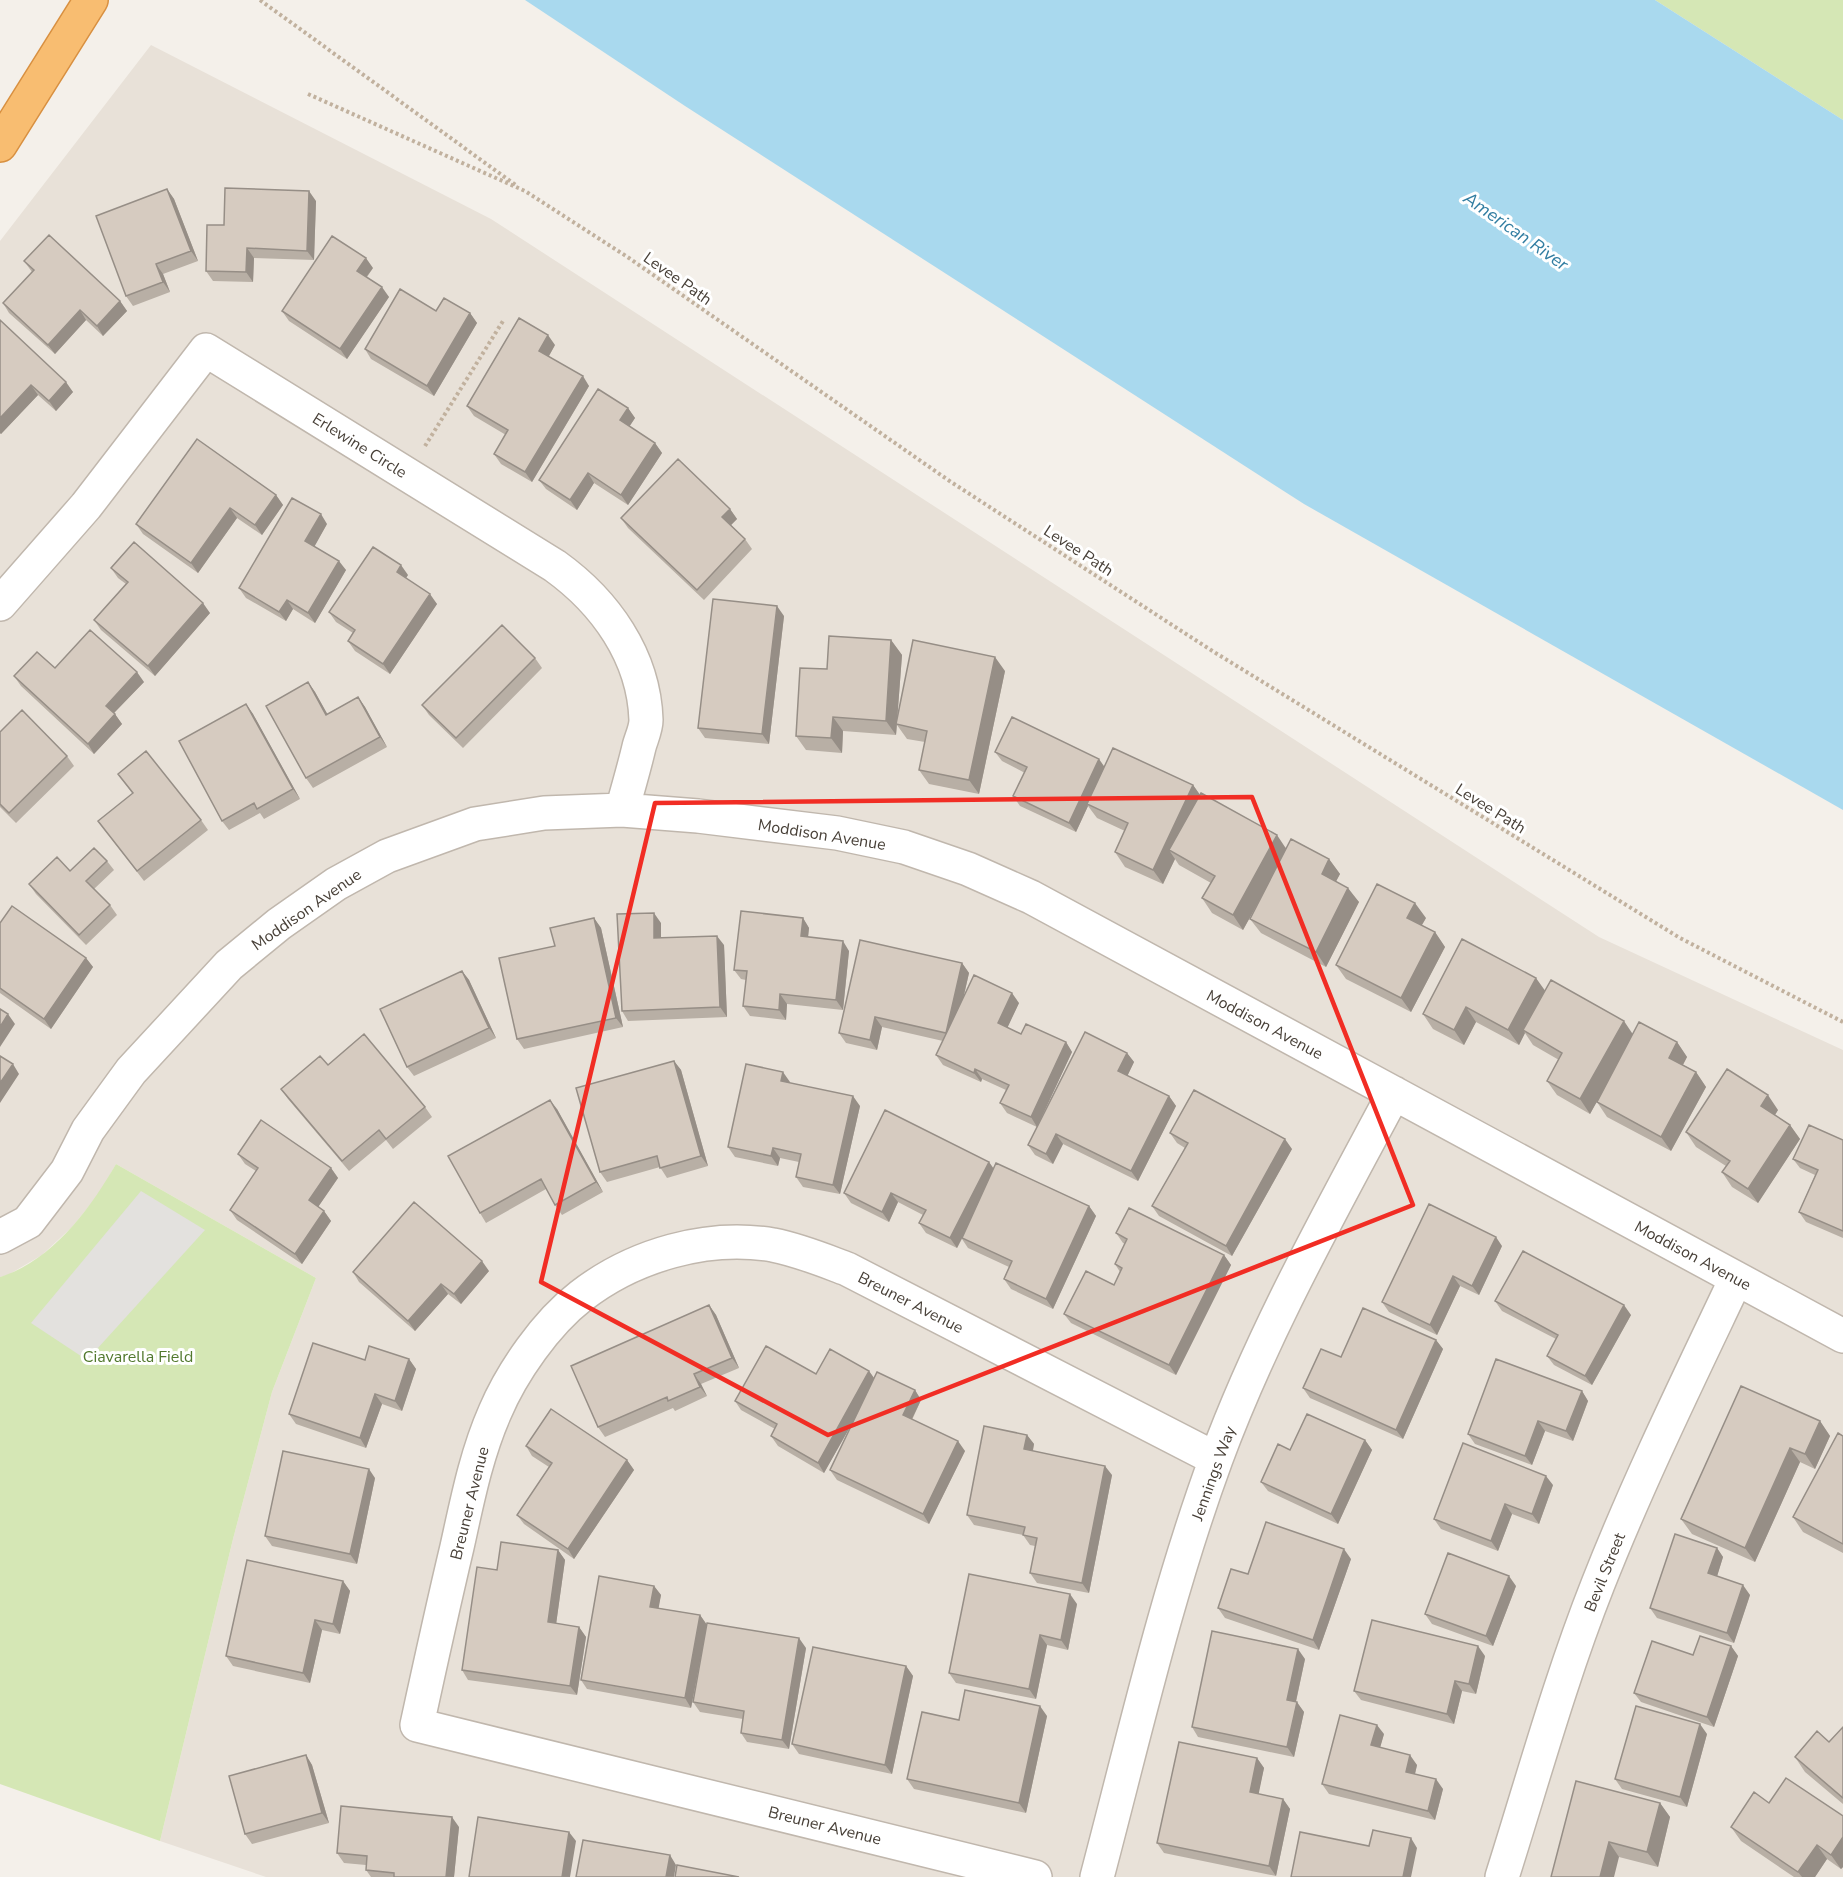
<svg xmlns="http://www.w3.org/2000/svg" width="1843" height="1877" font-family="'Nunito Sans',sans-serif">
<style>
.residential{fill:#e8e1d8}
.green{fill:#d5e7b5}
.parking{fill:#e3e1de}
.water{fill:#a9d9ee}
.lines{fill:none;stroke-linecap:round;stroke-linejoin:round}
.minor-casing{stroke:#c0b7ad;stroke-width:36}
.highway-casing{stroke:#d89041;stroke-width:36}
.path{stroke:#c1b19e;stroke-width:4;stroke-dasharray:3 3;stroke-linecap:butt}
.minor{stroke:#fff;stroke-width:33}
.highway{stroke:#f8bd71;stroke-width:33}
.wall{fill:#b8afa5}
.shaded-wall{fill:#968e86}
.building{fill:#d6cbc0;stroke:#968e86;stroke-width:1.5}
.marked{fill:none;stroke:#f12d24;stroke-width:4.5;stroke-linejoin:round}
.labels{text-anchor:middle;stroke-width:6;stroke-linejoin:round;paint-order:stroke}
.street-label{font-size:16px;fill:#484038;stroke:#fff}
.park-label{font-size:16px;fill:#51782d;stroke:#fff}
.water-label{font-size:18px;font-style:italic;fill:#317da1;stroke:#fff}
</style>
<rect width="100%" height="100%" fill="#f4f0ea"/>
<path class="residential" d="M 151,45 L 491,219 L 1599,937 L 1843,1050 L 1843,1877 L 266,1877 L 160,1841 L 233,1539 L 272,1392 L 316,1278 L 116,1164 L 99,1194 L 72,1227 L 42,1255 L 8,1275 L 0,1277 L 0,241 Z"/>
<path class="green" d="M 1655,0 L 1843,0 L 1843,120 Z
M 116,1164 L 316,1278 L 272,1392 L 233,1539 L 160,1841 L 0,1784 L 0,1277 C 52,1261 90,1209 116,1164 Z"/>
<path class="parking" d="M 141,1191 L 205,1230 L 87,1360 L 31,1323 Z"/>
<path class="water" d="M 525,0 L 1655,0 L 1843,120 L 1843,810 L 1304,504 L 685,106 Z"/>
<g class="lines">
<g class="minor-casing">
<path id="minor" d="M 0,604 L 86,506 L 206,350 L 555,566 C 605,602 644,656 646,720 C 646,729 641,739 639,747 C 634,768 628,789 622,810
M 0,1237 L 28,1222 L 67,1171 L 88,1130 L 131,1071 L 229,965 L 279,924 L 336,884 L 387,856 L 475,824 L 544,813 L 622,810 L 698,816 L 837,833 L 904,847 L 968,869 L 1031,897 L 1843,1336
M 1035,1877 L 417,1725 C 430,1665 443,1606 457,1547 C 467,1502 476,1455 495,1412 C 512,1372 546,1323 581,1296 C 634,1255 707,1234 773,1245 C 799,1250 823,1260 847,1269 L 1216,1459
M 1097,1877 C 1134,1737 1166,1595 1216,1459 C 1263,1332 1330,1213 1394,1093
M 1502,1877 C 1533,1779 1560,1680 1598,1584 C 1639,1480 1688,1380 1736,1279"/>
</g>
<g class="highway-casing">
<path id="highway" d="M 0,145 L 91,0"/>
</g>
<path class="path" d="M 260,0 L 517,186
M 308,94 L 525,191 L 626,256 L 951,482 L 1214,652 L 1680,938 L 1843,1022
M 425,446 L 503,321"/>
<use href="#minor" class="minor"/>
<use href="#highway" class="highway"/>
</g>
<path class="wall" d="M 167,189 L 174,199 L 198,261 L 163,274 L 170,292 L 133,306 L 126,296 Z
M 316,201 L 314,260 L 254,258 L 253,282 L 213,281 L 206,271 L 224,225 Z
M 24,261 L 120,301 L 127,311 L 103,336 L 86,320 L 55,354 L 9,313 L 3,303 L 32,272 Z
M 373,268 L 367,277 L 389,297 L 347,359 L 289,321 L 282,311 Z
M 436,311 L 470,313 L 477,323 L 434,396 L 371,359 L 365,349 Z
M 0,320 L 73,392 L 56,411 L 38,395 L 1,434 L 0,433 Z
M 555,345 L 549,356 L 589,386 L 532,482 L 501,464 L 494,454 L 506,435 L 474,416 L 467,406 Z
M 628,408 L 635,418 L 629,427 L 655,443 L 662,453 L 628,505 L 594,483 L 577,510 L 546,489 L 539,480 Z
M 276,495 L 283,505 L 262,535 L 237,518 L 198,573 L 143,534 L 136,524 Z
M 730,509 L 737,519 L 731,525 L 745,539 L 752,549 L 704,600 L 628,528 L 621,518 Z
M 327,524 L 314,546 L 346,570 L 315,623 L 293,609 L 286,621 L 246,598 L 239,588 Z
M 111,568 L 210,613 L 155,676 L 101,630 L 94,620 L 126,584 L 118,578 Z
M 408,575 L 406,578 L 437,604 L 390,674 L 355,651 L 348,641 L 353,633 L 336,622 L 329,612 Z
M 784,616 L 769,744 L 705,738 L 698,728 Z
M 891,640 L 902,655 L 897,721 L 1005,671 L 979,794 L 929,784 L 919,770 L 925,742 L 907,739 L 897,725 L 896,735 L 843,731 L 842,753 L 806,750 L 796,736 L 827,669 Z
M 535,658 L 542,668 L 463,748 L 429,715 L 422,705 Z
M 55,668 L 144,682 L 114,713 L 122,724 L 94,754 L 21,686 L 14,676 Z
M 308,682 L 315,692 L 327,714 L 358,697 L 365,707 L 387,747 L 313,788 L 306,778 Z
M 246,704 L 253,714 L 300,799 L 264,819 L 260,813 L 229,830 L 222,821 Z
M 0,732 L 67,756 L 74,766 L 16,823 L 0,807 Z
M 995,752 L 1104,767 L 1193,785 L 1200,795 L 1286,848 L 1329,859 L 1340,874 L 1336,881 L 1359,902 L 1326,967 L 1261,933 L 1250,919 L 1267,887 L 1243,930 L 1212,913 L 1202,898 L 1211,883 L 1179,865 L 1175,859 L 1163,884 L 1125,867 L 1115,852 L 1125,831 L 1097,818 L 1088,806 L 1076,832 L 1020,806 L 1013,796 L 1025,773 L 1002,761 Z
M 118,774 L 201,820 L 208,830 L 144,881 L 98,821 L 133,794 Z
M 107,861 L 114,870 L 94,889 L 110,905 L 117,915 L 86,945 L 36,894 L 29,884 Z
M 594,918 L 601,928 L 623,1027 L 524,1049 L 517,1039 L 555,946 Z
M 803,918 L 809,928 L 808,937 L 849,951 L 843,1010 L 787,1004 L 786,1020 L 750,1016 L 743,1006 L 746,980 L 741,979 L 734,970 Z
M 1426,918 L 1422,925 L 1435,932 L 1445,947 L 1411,1012 L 1346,979 L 1336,965 Z
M 0,923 L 86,958 L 93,967 L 51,1029 L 0,993 Z
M 661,923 L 661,938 L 724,945 L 727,1017 L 628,1021 L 622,1011 Z
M 962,963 L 969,973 L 964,995 L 1019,1003 L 1007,1027 L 1021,1034 L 1066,1042 L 1072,1052 L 1037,1127 L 1007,1113 L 1000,1103 L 1006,1090 L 982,1079 L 981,1082 L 943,1065 L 936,1055 L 943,1041 L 882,1027 L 877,1050 L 846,1043 L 839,1033 Z
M 462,971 L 469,980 L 496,1038 L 414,1076 L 407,1067 Z
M 1545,991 L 1633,1034 L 1677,1042 L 1687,1057 L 1683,1065 L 1696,1072 L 1706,1087 L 1671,1151 L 1607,1117 L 1597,1102 L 1599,1097 L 1590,1114 L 1557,1095 L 1547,1081 L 1559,1060 L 1533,1045 L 1525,1033 L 1519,1045 L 1476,1022 L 1464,1045 L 1433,1029 L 1423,1014 Z
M 1127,1053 L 1134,1062 L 1127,1076 L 1169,1096 L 1176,1106 L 1138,1181 L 1063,1144 L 1053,1164 L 1035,1155 L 1028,1145 Z
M 674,1061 L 681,1070 L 708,1166 L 667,1178 L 660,1167 L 607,1182 L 600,1172 Z
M 328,1065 L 425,1107 L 432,1117 L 393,1149 L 386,1140 L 349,1171 L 288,1099 L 281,1089 Z
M 790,1082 L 790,1083 L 860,1106 L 840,1194 L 803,1187 L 796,1177 L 799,1162 L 780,1158 L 778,1166 L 735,1157 L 728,1147 Z
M 557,1109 L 603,1192 L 562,1215 L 555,1205 L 546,1189 L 486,1223 L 480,1213 Z
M 1778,1110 L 1775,1115 L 1790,1125 L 1800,1139 L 1758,1203 L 1732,1187 L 1722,1172 L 1726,1166 L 1696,1147 L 1686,1132 Z
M 1170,1133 L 1292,1149 L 1232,1256 L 1159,1216 L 1152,1206 L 1185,1148 L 1177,1143 Z
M 1843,1140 L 1843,1238 L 1806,1222 L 1799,1212 L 1815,1175 L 1800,1168 L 1793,1159 Z
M 238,1154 L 331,1168 L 338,1178 L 318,1207 L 324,1211 L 331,1221 L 302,1264 L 237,1220 L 230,1210 L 256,1171 L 245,1164 Z
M 989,1162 L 994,1169 L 1089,1206 L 1096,1216 L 1053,1309 L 1011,1289 L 1004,1279 L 1009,1267 L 968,1248 L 962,1239 L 957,1248 L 926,1233 L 919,1223 L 923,1215 L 898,1202 L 889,1222 L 851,1203 L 844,1193 Z
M 1116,1233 L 1224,1255 L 1231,1265 L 1176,1375 L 1071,1323 L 1064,1314 L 1114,1285 L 1120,1272 L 1115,1264 L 1125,1244 L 1123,1243 Z
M 1502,1246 L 1479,1295 L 1460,1286 L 1437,1335 L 1389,1312 L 1382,1302 Z
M 489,1271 L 461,1304 L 448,1294 L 415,1331 L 359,1282 L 353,1272 Z
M 1495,1301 L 1631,1315 L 1592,1385 L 1554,1365 L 1547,1356 L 1556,1339 L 1502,1311 Z
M 709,1305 L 716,1315 L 739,1368 L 701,1384 L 707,1396 L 675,1411 L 673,1408 L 605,1437 L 598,1427 Z
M 1436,1340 L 1443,1349 L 1403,1439 L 1310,1398 L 1303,1388 L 1341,1357 Z
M 409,1359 L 416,1369 L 402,1411 L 382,1404 L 366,1448 L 296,1424 L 289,1414 L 365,1360 Z
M 869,1371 L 874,1378 L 915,1390 L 921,1400 L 912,1420 L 965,1451 L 929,1524 L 837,1480 L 830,1470 L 855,1418 L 824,1473 L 778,1446 L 771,1436 L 775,1429 L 741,1410 L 735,1401 L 816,1374 Z
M 1582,1391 L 1588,1401 L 1573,1441 L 1545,1431 L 1532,1465 L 1475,1444 L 1468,1434 Z
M 1820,1421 L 1830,1436 L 1815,1469 L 1800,1462 L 1755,1562 L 1692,1534 L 1681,1519 Z
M 1027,1435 L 1034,1444 L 1033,1451 L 1112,1475 L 1089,1593 L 1037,1583 L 1030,1573 L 1035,1546 L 1030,1545 L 1023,1535 L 974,1525 L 967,1515 Z
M 1843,1436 L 1843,1553 L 1803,1532 L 1793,1517 Z
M 1365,1440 L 1372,1450 L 1338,1524 L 1268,1491 L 1261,1482 L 1290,1450 Z
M 526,1446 L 627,1460 L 634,1470 L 574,1559 L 524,1524 L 517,1515 L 549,1467 L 532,1456 Z
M 375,1478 L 357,1564 L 272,1546 L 265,1536 Z
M 1553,1485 L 1539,1524 L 1512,1514 L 1498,1551 L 1441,1529 L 1434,1519 Z
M 1717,1548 L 1723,1557 L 1717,1576 L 1750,1595 L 1734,1643 L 1657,1618 L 1650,1608 Z
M 558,1550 L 565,1560 L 556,1624 L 579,1627 L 586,1637 L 577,1695 L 468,1680 L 462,1670 L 497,1570 Z
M 1351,1559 L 1319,1650 L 1225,1618 L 1218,1608 L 1248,1574 Z
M 343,1581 L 350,1591 L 340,1634 L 322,1630 L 310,1683 L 233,1666 L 226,1656 Z
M 654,1586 L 661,1595 L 658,1608 L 700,1615 L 707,1625 L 691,1708 L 587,1689 L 581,1680 Z
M 1516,1586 L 1493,1646 L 1432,1624 L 1425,1614 Z
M 1077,1604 L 1068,1650 L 1047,1645 L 1036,1699 L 956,1683 L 949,1673 Z
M 1731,1646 L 1738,1656 L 1714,1727 L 1641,1702 L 1634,1693 L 1693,1655 Z
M 806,1648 L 789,1749 L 747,1742 L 741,1733 L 743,1719 L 700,1712 L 693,1702 Z
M 1485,1656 L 1476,1694 L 1462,1691 L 1454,1724 L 1361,1700 L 1354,1691 Z
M 1305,1659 L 1296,1702 L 1304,1712 L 1294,1757 L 1198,1737 L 1192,1727 Z
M 906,1666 L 913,1676 L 892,1774 L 799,1754 L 792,1744 Z
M 1047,1716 L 1026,1813 L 914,1789 L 907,1779 L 959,1720 Z
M 1843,1727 L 1843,1804 L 1805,1772 L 1795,1757 L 1829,1742 Z
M 1384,1734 L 1380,1747 L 1417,1765 L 1415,1774 L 1443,1789 L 1435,1820 L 1329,1794 L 1322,1784 Z
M 1707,1734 L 1687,1807 L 1622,1789 L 1615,1779 Z
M 306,1755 L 312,1765 L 329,1823 L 252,1844 L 245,1834 Z
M 1257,1758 L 1264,1768 L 1258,1794 L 1283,1799 L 1290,1809 L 1276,1876 L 1164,1853 L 1157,1843 Z
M 1660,1803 L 1670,1817 L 1658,1867 L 1619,1857 L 1551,1877 Z
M 1769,1803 L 1843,1816 L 1843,1867 L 1841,1869 L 1827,1859 L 1815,1877 L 1794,1877 L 1741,1841 L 1731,1827 Z
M 459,1827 L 454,1877 L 371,1877 L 366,1870 L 366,1865 L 344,1863 L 337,1853 Z"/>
<path class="shaded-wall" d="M 167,189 L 174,199 L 198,261 L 191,251 Z
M 309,191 L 316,201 L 314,260 L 307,251 Z
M 247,248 L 254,258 L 253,282 L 246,272 Z
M 366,258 L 373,268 L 364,280 L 357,271 Z
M 156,264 L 163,274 L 170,292 L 163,282 Z
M 382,287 L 389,297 L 347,359 L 340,349 Z
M 120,301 L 127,311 L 103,336 L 97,326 Z
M 80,310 L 86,320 L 55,354 L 48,345 Z
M 470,313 L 477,323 L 434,396 L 427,386 Z
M 548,335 L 555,345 L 546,361 L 539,351 Z
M 583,376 L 589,386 L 532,482 L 525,472 Z
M 66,382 L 73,392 L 56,411 L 49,401 Z
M 31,385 L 38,395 L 1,434 L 0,433 L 0,418 Z
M 628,408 L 635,418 L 627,430 L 620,420 Z
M 655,443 L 662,453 L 628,505 L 621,495 Z
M 588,473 L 594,483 L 577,510 L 570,500 Z
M 276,495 L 283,505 L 262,535 L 255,525 Z
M 230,508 L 237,518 L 198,573 L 191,563 Z
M 730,509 L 737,519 L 729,527 L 722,517 Z
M 321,514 L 327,524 L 312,551 L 305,541 Z
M 339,561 L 346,570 L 315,623 L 308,613 Z
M 401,565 L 408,575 L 404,581 L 397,572 Z
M 430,594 L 437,604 L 390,674 L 383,664 Z
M 287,600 L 293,609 L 286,621 L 279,612 Z
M 203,603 L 210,613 L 155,676 L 148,666 Z
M 777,606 L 784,616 L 769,744 L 762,734 Z
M 891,640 L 902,655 L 896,735 L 886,721 Z
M 995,657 L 1005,671 L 979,794 L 969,780 Z
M 137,672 L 144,682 L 112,715 L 106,706 Z
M 308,682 L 315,692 L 333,724 L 326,715 Z
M 358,697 L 365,707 L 387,747 L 380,737 Z
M 246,704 L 253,714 L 300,799 L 293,789 Z
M 115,714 L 122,724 L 94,754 L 88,744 Z
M 833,717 L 843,731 L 842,753 L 831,738 Z
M 1099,759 L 1106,769 L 1087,804 L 1088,806 L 1076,832 L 1069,823 Z
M 1193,785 L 1203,799 L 1169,850 L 1175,859 L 1163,884 L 1153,870 Z
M 1277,835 L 1287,850 L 1243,930 L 1233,915 Z
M 1329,859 L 1340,874 L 1332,889 L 1322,874 Z
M 1348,888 L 1359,902 L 1326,967 L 1316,952 Z
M 1415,903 L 1426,918 L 1417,933 L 1407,918 Z
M 654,913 L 661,923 L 661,948 L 654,938 Z
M 594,918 L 601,928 L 623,1027 L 616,1018 Z
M 803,918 L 809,928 L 807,946 L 801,936 Z
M 1435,932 L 1445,947 L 1411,1012 L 1401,998 Z
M 717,936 L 724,945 L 727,1017 L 720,1007 Z
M 843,941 L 849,951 L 843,1010 L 836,1000 Z
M 86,958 L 93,967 L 51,1029 L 44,1019 Z
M 962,963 L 969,973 L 953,1043 L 946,1033 Z
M 462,971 L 469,980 L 496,1038 L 489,1028 Z
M 1536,978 L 1546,992 L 1523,1030 L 1525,1033 L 1519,1045 L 1508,1030 Z
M 1012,993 L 1019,1003 L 1005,1033 L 998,1023 Z
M 780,994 L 787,1004 L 786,1020 L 779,1010 Z
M 1466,1007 L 1476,1022 L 1464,1045 L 1454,1030 Z
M 8,1014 L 15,1024 L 0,1047 L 0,1027 Z
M 875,1017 L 882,1027 L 877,1050 L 870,1040 Z
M 1624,1021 L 1634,1036 L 1590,1114 L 1580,1099 Z
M 1066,1042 L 1072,1052 L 1037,1127 L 1031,1117 Z
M 1677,1042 L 1687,1057 L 1679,1072 L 1669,1058 Z
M 1127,1053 L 1134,1062 L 1125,1081 L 1118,1071 Z
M 674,1061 L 681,1070 L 708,1166 L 701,1156 Z
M 13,1064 L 19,1074 L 0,1103 L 0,1083 Z
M 975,1069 L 982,1079 L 981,1082 L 974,1073 Z
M 783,1072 L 790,1082 L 788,1091 L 781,1081 Z
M 1696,1072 L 1706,1087 L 1671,1151 L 1661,1137 Z
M 1768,1095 L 1778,1110 L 1771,1121 L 1761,1106 Z
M 853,1096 L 860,1106 L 840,1194 L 833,1185 Z
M 1169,1096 L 1176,1106 L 1138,1181 L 1131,1171 Z
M 550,1100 L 557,1109 L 603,1192 L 596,1182 Z
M 1790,1125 L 1800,1139 L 1758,1203 L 1748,1189 Z
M 1056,1134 L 1063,1144 L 1053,1164 L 1046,1154 Z
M 1285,1139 L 1292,1149 L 1232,1256 L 1226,1246 Z
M 773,1148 L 780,1158 L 778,1166 L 771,1156 Z
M 989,1162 L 995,1171 L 957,1248 L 950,1238 Z
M 331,1168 L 338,1178 L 316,1210 L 309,1200 Z
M 891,1193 L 898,1202 L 889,1222 L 882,1212 Z
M 1089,1206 L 1096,1216 L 1053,1309 L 1046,1299 Z
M 324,1211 L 331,1221 L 302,1264 L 295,1254 Z
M 1496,1237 L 1502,1246 L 1479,1295 L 1472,1286 Z
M 1224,1255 L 1231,1265 L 1176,1375 L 1169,1365 Z
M 482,1261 L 489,1271 L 461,1304 L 454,1294 Z
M 1453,1276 L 1460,1286 L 1437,1335 L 1430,1325 Z
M 441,1284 L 448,1294 L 415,1331 L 408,1321 Z
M 709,1305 L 716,1315 L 739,1368 L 732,1358 Z
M 1624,1305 L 1631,1315 L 1592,1385 L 1585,1376 Z
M 1436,1340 L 1443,1349 L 1403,1439 L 1396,1430 Z
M 409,1359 L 416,1369 L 402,1411 L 395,1401 Z
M 869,1371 L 876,1381 L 824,1473 L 818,1463 Z
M 694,1374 L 701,1384 L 707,1396 L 700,1387 Z
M 915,1390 L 921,1400 L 909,1425 L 903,1415 Z
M 1582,1391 L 1588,1401 L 1573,1441 L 1566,1431 Z
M 375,1394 L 382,1404 L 366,1448 L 360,1438 Z
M 1538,1421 L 1545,1431 L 1532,1465 L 1525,1456 Z
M 1820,1421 L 1830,1436 L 1815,1469 L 1805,1454 Z
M 1027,1435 L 1034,1444 L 1031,1459 L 1024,1449 Z
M 1365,1440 L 1372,1450 L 1338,1524 L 1331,1514 Z
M 958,1441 L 965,1451 L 929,1524 L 923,1514 Z
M 1790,1448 L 1800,1462 L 1755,1562 L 1745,1548 Z
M 627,1460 L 634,1470 L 574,1559 L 568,1549 Z
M 1105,1466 L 1112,1475 L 1089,1593 L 1082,1583 Z
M 369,1469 L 375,1478 L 357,1564 L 350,1554 Z
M 1546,1476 L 1553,1485 L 1539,1524 L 1532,1514 Z
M 1505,1504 L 1512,1514 L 1498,1551 L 1491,1541 Z
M 1717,1548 L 1723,1557 L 1715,1583 L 1708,1573 Z
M 1344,1549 L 1351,1559 L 1319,1650 L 1313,1640 Z
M 558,1550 L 565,1560 L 555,1632 L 548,1622 Z
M 1509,1576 L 1516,1586 L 1493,1646 L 1486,1636 Z
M 343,1581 L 350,1591 L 340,1634 L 333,1624 Z
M 1743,1585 L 1750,1595 L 1734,1643 L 1727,1633 Z
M 654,1586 L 661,1595 L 657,1617 L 650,1607 Z
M 1070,1594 L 1077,1604 L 1068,1650 L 1061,1640 Z
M 700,1615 L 707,1625 L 691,1708 L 685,1698 Z
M 315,1620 L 322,1630 L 310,1683 L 303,1673 Z
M 579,1627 L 586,1637 L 577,1695 L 570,1686 Z
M 1040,1635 L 1047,1645 L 1036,1699 L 1029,1689 Z
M 799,1638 L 806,1648 L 789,1749 L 782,1740 Z
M 1478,1646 L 1485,1656 L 1476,1694 L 1469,1684 Z
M 1731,1646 L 1738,1656 L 1714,1727 L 1707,1717 Z
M 1298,1649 L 1305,1659 L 1294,1710 L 1287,1700 Z
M 906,1666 L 913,1676 L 892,1774 L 885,1765 Z
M 1455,1681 L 1462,1691 L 1454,1724 L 1447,1714 Z
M 1297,1702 L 1304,1712 L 1294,1757 L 1287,1747 Z
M 1040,1706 L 1047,1716 L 1026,1813 L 1019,1803 Z
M 1700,1724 L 1707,1734 L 1687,1807 L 1680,1797 Z
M 1377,1725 L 1384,1734 L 1378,1755 L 1371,1745 Z
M 306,1755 L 312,1765 L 329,1823 L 322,1813 Z
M 1410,1755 L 1417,1765 L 1413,1782 L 1406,1772 Z
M 1257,1758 L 1264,1768 L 1257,1802 L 1250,1792 Z
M 1436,1779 L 1443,1789 L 1435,1820 L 1428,1811 Z
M 1283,1799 L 1290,1809 L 1276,1876 L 1269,1866 Z
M 1660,1803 L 1670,1817 L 1658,1867 L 1647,1852 Z
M 452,1817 L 459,1827 L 454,1877 L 446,1877 Z
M 569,1832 L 576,1841 L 570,1877 L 562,1877 Z
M 1843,1837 L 1843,1867 L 1841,1869 L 1831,1855 Z
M 1411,1838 L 1417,1848 L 1411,1877 L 1403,1877 Z
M 1609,1842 L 1619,1857 L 1614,1877 L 1600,1877 Z
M 1817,1845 L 1827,1859 L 1815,1877 L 1802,1877 L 1798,1872 Z
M 670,1855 L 676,1865 L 674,1877 L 666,1877 Z"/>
<path class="building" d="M 225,188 L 309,191 L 307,251 L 247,248 L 246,272 L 206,271 L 207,225 L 224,225 Z
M 167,189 L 191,251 L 156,264 L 163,282 L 126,296 L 96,216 Z
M 49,235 L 120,301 L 97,326 L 80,310 L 48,345 L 3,303 L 34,270 L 24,261 Z
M 332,236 L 366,258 L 357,271 L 382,287 L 340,349 L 282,311 Z
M 400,289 L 436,311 L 444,298 L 470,313 L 427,386 L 365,349 Z
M 519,318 L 548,335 L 539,351 L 583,376 L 525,472 L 494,454 L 508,430 L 467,406 Z
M 0,320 L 66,382 L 49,401 L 31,385 L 0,418 Z
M 598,389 L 628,408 L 620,420 L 655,443 L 621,495 L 588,473 L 570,500 L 539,480 Z
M 197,439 L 276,495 L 255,525 L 230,508 L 191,563 L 136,524 Z
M 678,459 L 730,509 L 722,517 L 745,539 L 697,590 L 621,518 Z
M 292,498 L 321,514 L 305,541 L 339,561 L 308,613 L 287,600 L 279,612 L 239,588 Z
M 134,542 L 203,603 L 148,666 L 94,620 L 128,582 L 111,568 Z
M 373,547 L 401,565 L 397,572 L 430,594 L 383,664 L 348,641 L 355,630 L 329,612 Z
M 713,599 L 777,606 L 762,734 L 698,728 Z
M 502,625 L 535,658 L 456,738 L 422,705 Z
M 90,630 L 137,672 L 106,706 L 115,714 L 88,744 L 14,676 L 37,652 L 55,668 Z
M 829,636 L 891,640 L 886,721 L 833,717 L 831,738 L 796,736 L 800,668 L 827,669 Z
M 913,640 L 995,657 L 969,780 L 919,770 L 927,731 L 896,724 Z
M 308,682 L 326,715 L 358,697 L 380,737 L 306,778 L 266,706 Z
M 246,704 L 293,789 L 257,809 L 254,803 L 222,821 L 179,741 Z
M 22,710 L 67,756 L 9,813 L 0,804 L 0,732 Z
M 1012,717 L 1099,759 L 1069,823 L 1013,796 L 1027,767 L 995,752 Z
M 1113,748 L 1193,785 L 1153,870 L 1115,852 L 1128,823 L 1087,804 Z
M 146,751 L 201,820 L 137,871 L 98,821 L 133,793 L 118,774 Z
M 1201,793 L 1277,835 L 1233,915 L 1202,898 L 1215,876 L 1169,850 Z
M 1291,839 L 1329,859 L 1322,874 L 1348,888 L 1316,952 L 1250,919 Z
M 94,848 L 107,861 L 86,881 L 110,905 L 79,935 L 29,884 L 57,857 L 70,871 Z
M 1377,884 L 1415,903 L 1407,918 L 1435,932 L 1401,998 L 1336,965 Z
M 12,906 L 86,958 L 44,1019 L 0,988 L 0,923 Z
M 741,911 L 803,918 L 801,936 L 843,941 L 836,1000 L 780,994 L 779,1010 L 743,1006 L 747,971 L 734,970 Z
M 654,913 L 654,938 L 717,936 L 720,1007 L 622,1011 L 617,914 Z
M 594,918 L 616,1018 L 517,1039 L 499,958 L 555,946 L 550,928 Z
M 1462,939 L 1536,978 L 1508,1030 L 1466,1007 L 1454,1030 L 1423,1014 Z
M 860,940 L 962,963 L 946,1033 L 875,1017 L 870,1040 L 839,1033 Z
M 462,971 L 489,1028 L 407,1067 L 380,1009 Z
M 974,975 L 1012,993 L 998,1023 L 1021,1034 L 1026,1024 L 1066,1042 L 1031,1117 L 1000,1103 L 1009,1085 L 975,1069 L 974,1073 L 936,1055 Z
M 1551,980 L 1624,1021 L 1580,1099 L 1547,1081 L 1562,1053 L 1523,1030 Z
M 0,1009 L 8,1014 L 0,1027 Z
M 1639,1022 L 1677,1042 L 1669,1058 L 1696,1072 L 1661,1137 L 1597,1102 Z
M 1085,1032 L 1127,1053 L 1118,1071 L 1169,1096 L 1131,1171 L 1056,1134 L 1046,1154 L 1028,1145 Z
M 364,1034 L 425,1107 L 386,1139 L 379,1130 L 342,1161 L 281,1089 L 320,1056 L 328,1065 Z
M 0,1056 L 13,1064 L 0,1083 Z
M 674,1061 L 701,1156 L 660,1168 L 657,1156 L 600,1172 L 576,1088 Z
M 746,1064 L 783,1072 L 781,1081 L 853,1096 L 833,1185 L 796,1177 L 801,1154 L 773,1148 L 771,1156 L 728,1147 Z
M 1727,1069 L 1768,1095 L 1761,1106 L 1790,1125 L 1748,1189 L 1722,1172 L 1730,1161 L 1686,1132 Z
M 1194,1090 L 1285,1139 L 1226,1246 L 1152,1206 L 1188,1143 L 1170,1133 Z
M 550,1100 L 596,1182 L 555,1205 L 541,1179 L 480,1213 L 448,1156 Z
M 885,1110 L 989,1162 L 950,1238 L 919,1223 L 926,1210 L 891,1193 L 882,1212 L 844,1193 Z
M 261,1120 L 331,1168 L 309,1200 L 324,1211 L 295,1254 L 230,1210 L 258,1168 L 238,1154 Z
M 1809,1125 L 1843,1140 L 1843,1231 L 1799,1212 L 1818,1170 L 1793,1159 Z
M 996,1163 L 1089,1206 L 1046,1299 L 1004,1279 L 1012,1261 L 962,1238 Z
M 414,1202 L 482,1261 L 454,1294 L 441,1284 L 408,1321 L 353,1272 Z
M 1429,1204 L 1496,1237 L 1472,1286 L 1453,1276 L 1430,1325 L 1382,1302 Z
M 1129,1208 L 1224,1255 L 1169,1365 L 1064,1314 L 1086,1271 L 1114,1285 L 1122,1268 L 1115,1264 L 1127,1239 L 1116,1233 Z
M 1523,1251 L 1624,1305 L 1585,1376 L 1547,1356 L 1558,1335 L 1495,1301 Z
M 709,1305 L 732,1358 L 694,1374 L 700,1387 L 668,1401 L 667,1397 L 598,1427 L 571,1366 Z
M 1363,1308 L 1436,1340 L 1396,1430 L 1303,1388 L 1321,1349 L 1341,1357 Z
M 313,1343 L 365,1360 L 369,1346 L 409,1359 L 395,1401 L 375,1394 L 360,1438 L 289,1414 Z
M 766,1346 L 816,1374 L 830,1349 L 869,1371 L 818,1463 L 771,1436 L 777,1424 L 735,1401 Z
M 1496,1359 L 1582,1391 L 1566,1431 L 1538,1421 L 1525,1456 L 1468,1434 Z
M 877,1372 L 915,1390 L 903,1415 L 958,1441 L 923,1514 L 830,1470 Z
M 1741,1386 L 1820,1421 L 1805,1454 L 1790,1448 L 1745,1548 L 1681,1519 Z
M 551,1409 L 627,1460 L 568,1549 L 517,1515 L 552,1463 L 526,1446 Z
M 1307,1414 L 1365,1440 L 1331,1514 L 1261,1482 L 1278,1444 L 1290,1450 Z
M 984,1426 L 1027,1435 L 1024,1449 L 1105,1466 L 1082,1583 L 1030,1573 L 1037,1538 L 1023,1535 L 1025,1527 L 967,1515 Z
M 1838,1433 L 1843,1436 L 1843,1544 L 1793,1517 Z
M 1463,1443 L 1546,1476 L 1532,1514 L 1505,1504 L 1491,1541 L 1434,1519 Z
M 283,1451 L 369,1469 L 350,1554 L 265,1536 Z
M 1266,1522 L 1344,1549 L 1313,1640 L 1218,1608 L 1231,1569 L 1248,1574 Z
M 1675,1534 L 1717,1548 L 1708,1573 L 1743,1585 L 1727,1633 L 1650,1608 Z
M 501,1542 L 558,1550 L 548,1622 L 579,1627 L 570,1686 L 462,1670 L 477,1567 L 497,1570 Z
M 1448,1553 L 1509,1576 L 1486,1636 L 1425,1614 Z
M 247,1560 L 343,1581 L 333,1624 L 315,1620 L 303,1673 L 226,1656 Z
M 969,1574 L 1070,1594 L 1061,1640 L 1040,1635 L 1029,1689 L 949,1673 Z
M 599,1576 L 654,1586 L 650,1607 L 700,1615 L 685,1698 L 581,1680 Z
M 1372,1620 L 1478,1646 L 1469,1684 L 1455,1681 L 1447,1714 L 1354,1691 Z
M 707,1623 L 799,1638 L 782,1740 L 741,1733 L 744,1711 L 693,1702 Z
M 1212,1631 L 1298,1649 L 1287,1700 L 1297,1702 L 1287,1747 L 1192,1727 Z
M 1700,1636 L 1731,1646 L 1707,1717 L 1634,1693 L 1652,1641 L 1693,1655 Z
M 813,1647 L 906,1666 L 885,1765 L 792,1744 Z
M 965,1690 L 1040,1706 L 1019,1803 L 907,1779 L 922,1712 L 959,1720 Z
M 1636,1706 L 1700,1724 L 1680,1797 L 1615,1779 Z
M 1340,1715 L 1377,1725 L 1371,1745 L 1410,1755 L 1406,1772 L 1436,1779 L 1428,1811 L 1322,1784 Z
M 1843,1727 L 1843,1798 L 1795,1757 L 1817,1731 L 1829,1742 Z
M 1179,1742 L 1257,1758 L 1250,1792 L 1283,1799 L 1269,1866 L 1157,1843 Z
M 306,1755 L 322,1813 L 245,1834 L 229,1776 Z
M 1786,1778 L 1843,1816 L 1843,1837 L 1831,1855 L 1817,1845 L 1798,1872 L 1731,1827 L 1754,1792 L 1769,1803 Z
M 1576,1781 L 1660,1803 L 1647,1852 L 1609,1842 L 1600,1877 L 1551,1877 Z
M 341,1806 L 452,1817 L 446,1877 L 394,1877 L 394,1873 L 366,1870 L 367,1856 L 337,1853 Z
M 478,1817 L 569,1832 L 562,1877 L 469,1877 Z
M 1373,1830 L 1411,1838 L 1403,1877 L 1291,1877 L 1300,1832 L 1369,1846 Z
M 583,1840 L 670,1855 L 666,1877 L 576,1877 Z
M 677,1865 L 739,1877 L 675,1877 Z"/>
<path class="marked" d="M 1252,797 L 1413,1205 L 828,1435 L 541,1282 L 655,803 Z"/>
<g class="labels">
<g class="street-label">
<text transform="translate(678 278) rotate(35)" y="6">Levee Path</text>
<text transform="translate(360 445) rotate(32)" y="6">Erlewine Circle</text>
<text transform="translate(1079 550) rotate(33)" y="6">Levee Path</text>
<text transform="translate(1491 808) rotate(32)" y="6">Levee Path</text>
<text transform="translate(822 834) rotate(9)" y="6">Moddison Avenue</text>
<text transform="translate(306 909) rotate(-35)" y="6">Moddison Avenue</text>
<text transform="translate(1265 1024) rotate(28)" y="6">Moddison Avenue</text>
<text transform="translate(1693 1255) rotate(28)" y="6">Moddison Avenue</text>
<text transform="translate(911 1302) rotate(27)" y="6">Breuner Avenue</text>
<text transform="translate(1213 1473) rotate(-70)" y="6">Jennings Way</text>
<text transform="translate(469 1503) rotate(-76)" y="6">Breuner Avenue</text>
<text transform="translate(1604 1572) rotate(-68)" y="6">Bevil Street</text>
<text transform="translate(825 1825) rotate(14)" y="6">Breuner Avenue</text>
</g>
<g class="park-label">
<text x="138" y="1362">Ciavarella Field</text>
</g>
<g class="water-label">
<text transform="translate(1516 231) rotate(35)" y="6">American River</text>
</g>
</g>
</svg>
